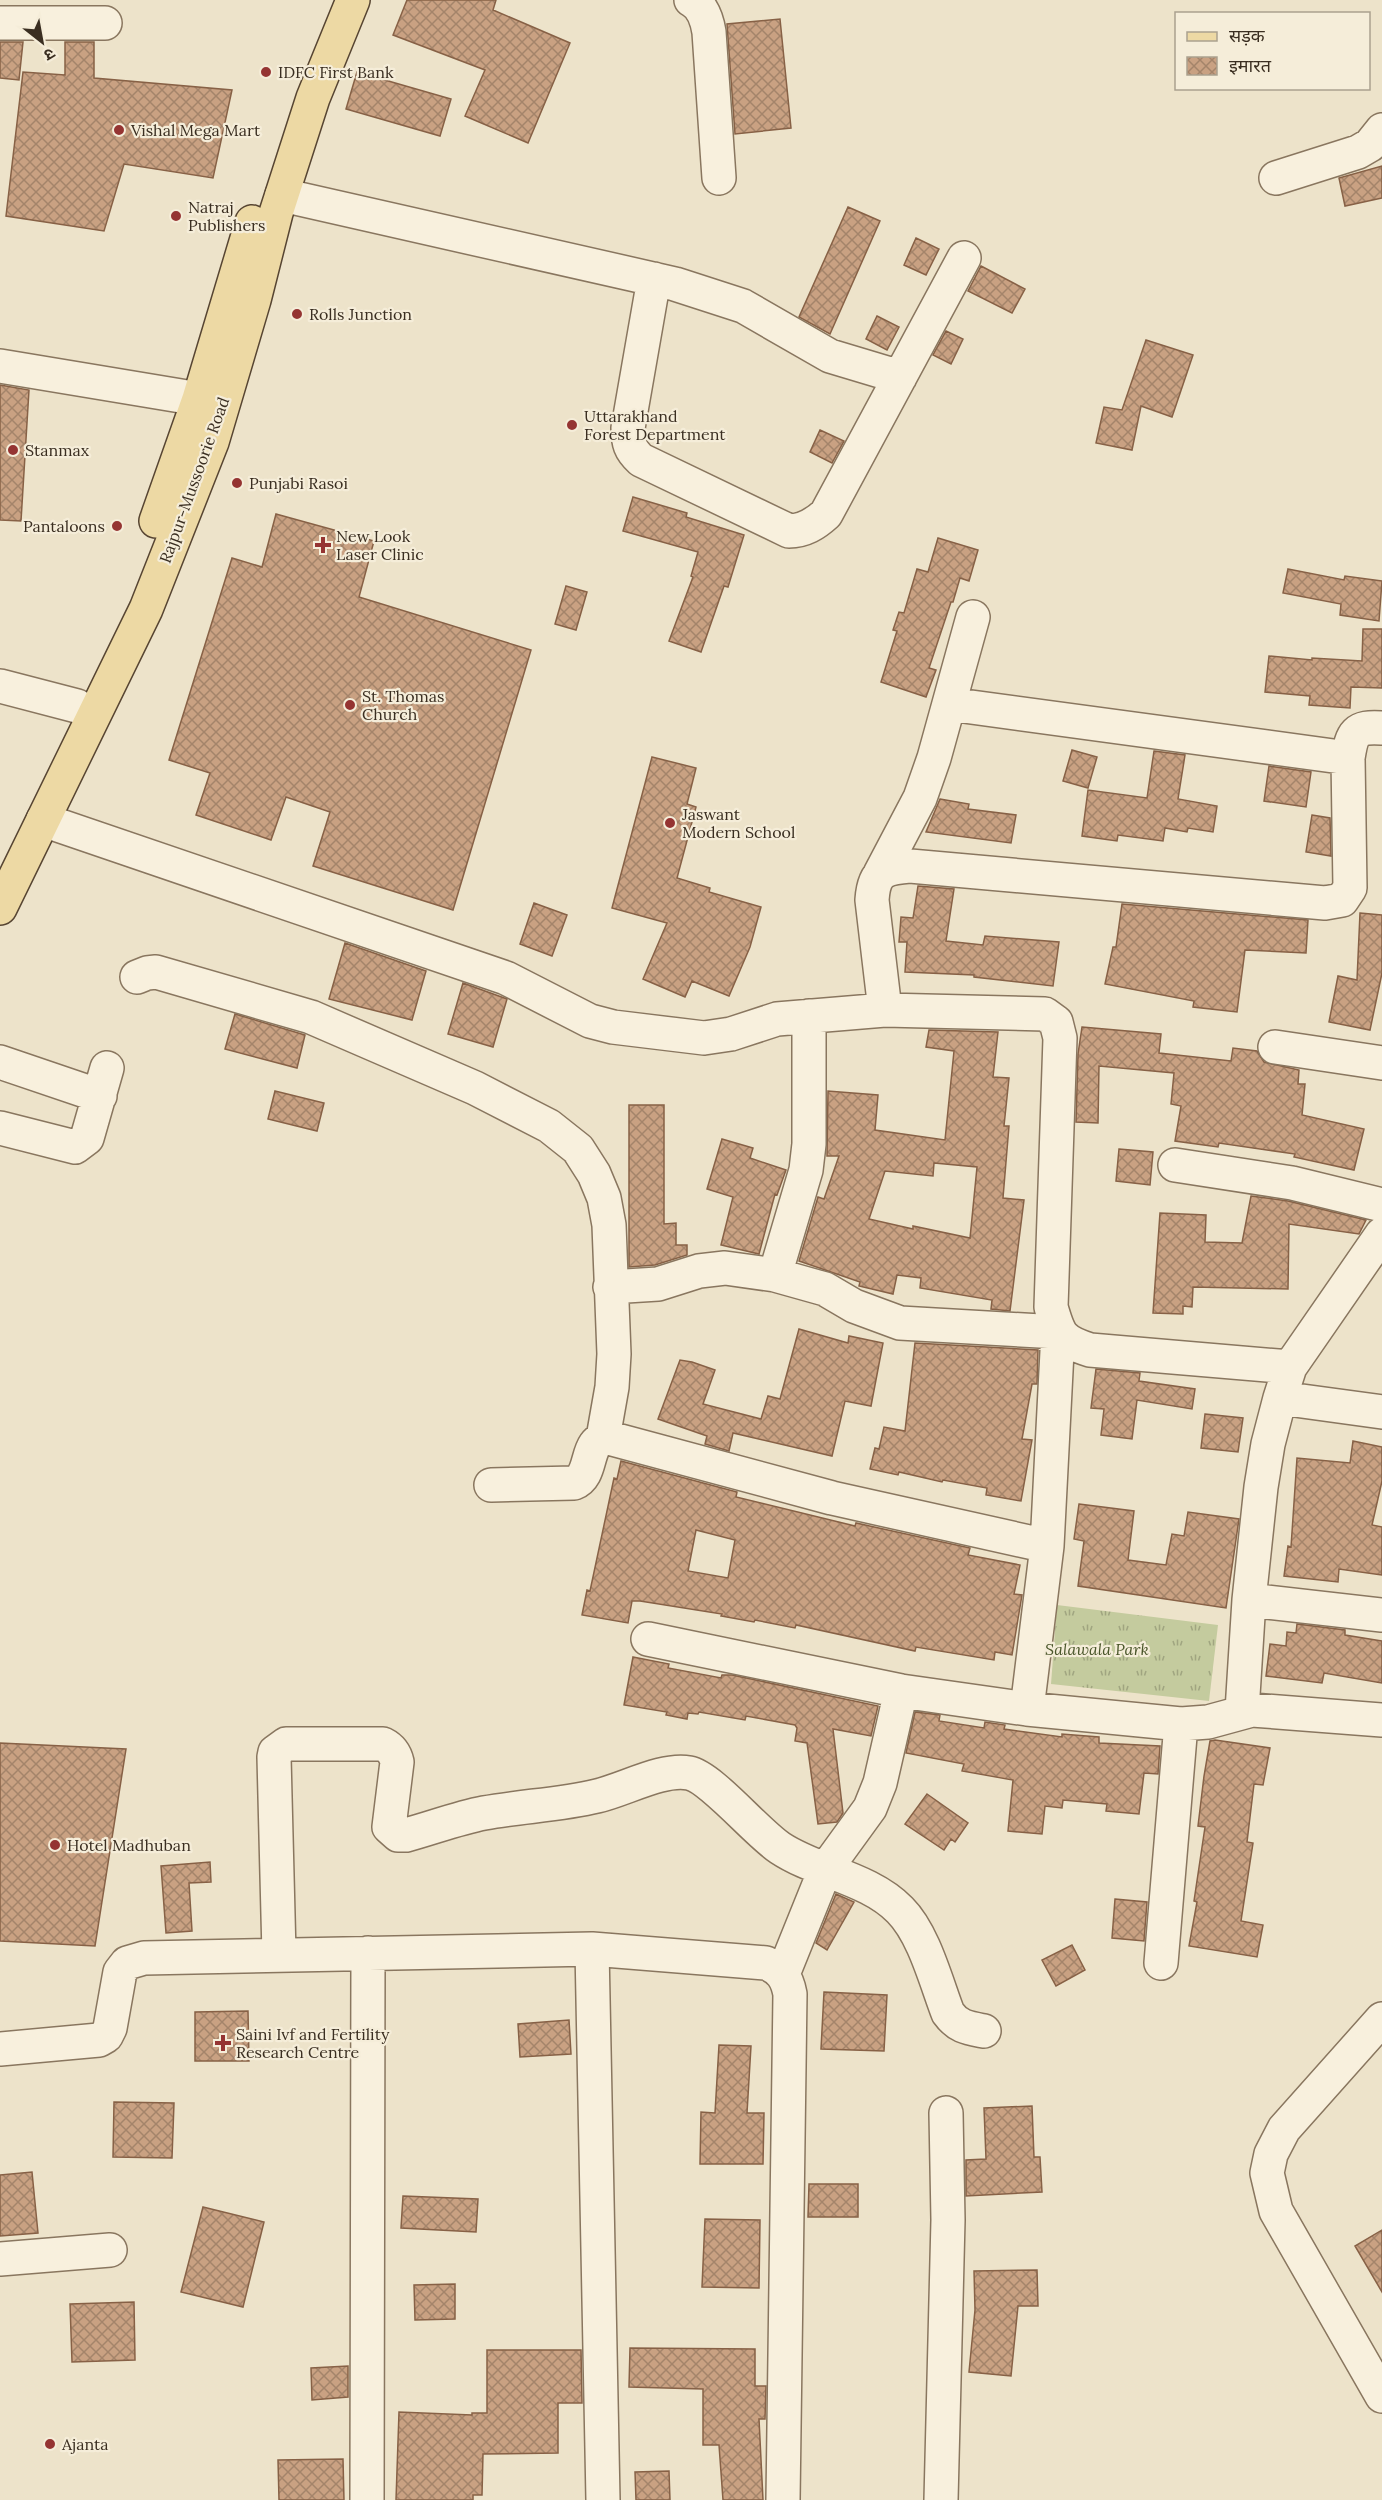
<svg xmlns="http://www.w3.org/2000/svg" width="1382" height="2500" font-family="Lora,'Noto Sans Devanagari',serif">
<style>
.grass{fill:url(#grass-tufts)}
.building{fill:url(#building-cross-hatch);stroke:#876146;stroke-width:1.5;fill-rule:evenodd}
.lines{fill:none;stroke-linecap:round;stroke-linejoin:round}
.minor-casing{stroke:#89765f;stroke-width:36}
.major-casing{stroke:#574532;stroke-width:36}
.minor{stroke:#f8f0dd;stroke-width:33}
.major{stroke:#edd9a4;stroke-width:33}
.poi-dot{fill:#953432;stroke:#f5edd9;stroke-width:2}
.labels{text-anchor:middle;stroke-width:4.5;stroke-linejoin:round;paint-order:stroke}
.poi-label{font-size:16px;fill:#3a2e21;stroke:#f5edd9;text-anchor:start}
.street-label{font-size:16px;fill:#3a2e21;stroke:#f5edd9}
.park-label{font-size:16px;font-style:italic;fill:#495529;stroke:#f5edd9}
</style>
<defs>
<pattern id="grass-tufts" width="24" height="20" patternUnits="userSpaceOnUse" patternTransform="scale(1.5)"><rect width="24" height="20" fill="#c4cb9e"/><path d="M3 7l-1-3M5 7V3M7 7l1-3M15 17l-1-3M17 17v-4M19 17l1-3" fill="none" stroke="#a0a580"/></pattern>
<pattern id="building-cross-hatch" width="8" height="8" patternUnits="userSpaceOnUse" patternTransform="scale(1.5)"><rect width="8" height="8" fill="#c9a182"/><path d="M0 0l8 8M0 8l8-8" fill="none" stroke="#a4846a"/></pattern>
</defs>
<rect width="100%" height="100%" fill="#ede3ca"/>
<path class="grass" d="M 1057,1605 L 1218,1625 L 1209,1701 L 1051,1684 Z"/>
<path class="building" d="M 407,0 L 496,0 L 493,10 L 570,43 L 528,143 L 465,116 L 485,70 L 393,35 Z
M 780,19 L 791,128 L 735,134 L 727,24 Z
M 0,42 L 23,42 L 19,80 L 0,78 Z
M 65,42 L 94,42 L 94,78 L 232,90 L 213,178 L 124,164 L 104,231 L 6,216 L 23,72 L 65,75 Z
M 357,72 L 451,99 L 440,136 L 346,109 Z
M 1382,166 L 1382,198 L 1345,206 L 1339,178 Z
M 848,207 L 880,221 L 830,334 L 799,317 Z
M 916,238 L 939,249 L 926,275 L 904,265 Z
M 981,266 L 1025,289 L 1012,313 L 968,291 Z
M 877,316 L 899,327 L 887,350 L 866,339 Z
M 946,331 L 963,339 L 951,364 L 933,355 Z
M 1146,340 L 1193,355 L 1172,417 L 1141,406 L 1132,450 L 1096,443 L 1104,407 L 1122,410 Z
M 0,385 L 29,390 L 21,521 L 0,520 Z
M 820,430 L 844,441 L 832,463 L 810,452 Z
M 633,497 L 687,513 L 686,517 L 744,535 L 728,587 L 724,586 L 701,652 L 669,641 L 693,577 L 691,576 L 698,552 L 623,531 Z
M 276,514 L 374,541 L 359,597 L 531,650 L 453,910 L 313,866 L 330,812 L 286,797 L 271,840 L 196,815 L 210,773 L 169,760 L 232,558 L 262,567 Z
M 938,538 L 978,550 L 969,581 L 960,578 L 953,602 L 951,602 L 929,668 L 936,670 L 926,697 L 881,682 L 897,631 L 893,630 L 899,612 L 904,613 L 917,569 L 928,572 Z
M 1288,569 L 1344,580 L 1345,576 L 1382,581 L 1379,621 L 1340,615 L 1341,604 L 1283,593 Z
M 566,586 L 587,592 L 576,630 L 555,624 Z
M 1363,629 L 1382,629 L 1382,688 L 1351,687 L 1350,708 L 1309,705 L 1310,696 L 1265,692 L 1269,656 L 1312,660 L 1312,658 L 1362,661 Z
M 1072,750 L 1097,757 L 1088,788 L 1063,781 Z
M 1154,751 L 1185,755 L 1178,799 L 1217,806 L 1213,832 L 1188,828 L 1187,832 L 1165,828 L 1163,841 L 1118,835 L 1117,841 L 1082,836 L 1088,790 L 1147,798 Z
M 652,757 L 696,768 L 687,804 L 696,807 L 677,878 L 710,888 L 709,892 L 761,907 L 750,947 L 729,996 L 692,981 L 685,997 L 643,979 L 667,923 L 612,908 Z
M 1269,766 L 1311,772 L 1306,807 L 1264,801 Z
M 940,799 L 969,804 L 968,809 L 1016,815 L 1011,843 L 926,832 Z
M 1312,815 L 1330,818 L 1331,856 L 1306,852 Z
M 918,886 L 954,889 L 946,941 L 983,945 L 985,936 L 1059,942 L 1053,986 L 974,977 L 974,975 L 905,972 L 907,942 L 899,942 L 901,917 L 913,918 Z
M 534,903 L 567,915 L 552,956 L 520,944 Z
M 1122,904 L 1308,920 L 1306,953 L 1245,950 L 1237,1012 L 1193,1007 L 1194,1001 L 1105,984 L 1113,947 L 1116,947 Z
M 1360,913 L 1382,915 L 1382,973 L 1370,1030 L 1329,1022 L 1338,976 L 1357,980 Z
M 345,943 L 426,971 L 412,1020 L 329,999 Z
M 463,983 L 507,999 L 493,1047 L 448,1034 Z
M 235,1014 L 305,1035 L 297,1068 L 225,1049 Z
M 1082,1027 L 1161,1034 L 1159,1053 L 1231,1061 L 1233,1048 L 1257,1051 L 1264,1062 L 1299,1070 L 1298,1084 L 1305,1084 L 1302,1115 L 1364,1129 L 1354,1170 L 1294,1157 L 1295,1154 L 1219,1143 L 1218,1147 L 1175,1141 L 1181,1106 L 1171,1104 L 1174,1073 L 1099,1066 L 1098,1123 L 1076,1122 L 1078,1054 Z
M 929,1030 L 998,1032 L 993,1077 L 1009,1078 L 1004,1126 L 1009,1126 L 1003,1198 L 1024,1200 L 1010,1311 L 991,1309 L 992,1300 L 920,1288 L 921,1278 L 897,1275 L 893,1294 L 859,1286 L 860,1282 L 799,1261 L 818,1197 L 824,1199 L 839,1156 L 827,1156 L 828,1091 L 878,1095 L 875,1130 L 945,1140 L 954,1051 L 926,1047 ZM 934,1163 L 977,1167 L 970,1238 L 913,1226 L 913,1229 L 869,1219 L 885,1171 L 933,1176 Z
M 275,1091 L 324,1103 L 317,1131 L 268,1119 Z
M 629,1105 L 664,1105 L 664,1224 L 676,1223 L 676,1245 L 687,1245 L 687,1255 L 655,1265 L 629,1267 Z
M 722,1139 L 753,1148 L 750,1158 L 786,1170 L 777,1195 L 775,1194 L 759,1254 L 721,1245 L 733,1197 L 707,1189 Z
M 1119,1149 L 1153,1152 L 1150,1185 L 1116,1181 Z
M 1251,1196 L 1288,1201 L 1366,1220 L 1359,1234 L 1289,1224 L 1288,1289 L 1193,1287 L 1192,1307 L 1183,1306 L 1183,1314 L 1153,1313 L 1160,1213 L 1206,1215 L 1205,1242 L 1242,1243 Z
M 799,1329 L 848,1343 L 849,1336 L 883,1343 L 871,1406 L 845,1401 L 832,1456 L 733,1433 L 729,1451 L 705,1444 L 707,1436 L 658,1419 L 680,1360 L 692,1362 L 715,1370 L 703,1404 L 761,1419 L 768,1396 L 780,1399 Z
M 915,1343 L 1038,1350 L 1037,1384 L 1032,1384 L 1022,1439 L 1032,1440 L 1021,1501 L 986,1495 L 987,1488 L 943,1480 L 942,1482 L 899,1472 L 898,1475 L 870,1469 L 875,1448 L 879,1449 L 884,1427 L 905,1431 Z
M 1096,1369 L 1140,1373 L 1139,1381 L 1195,1389 L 1192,1409 L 1137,1400 L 1132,1439 L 1101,1435 L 1104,1409 L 1091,1408 Z
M 1205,1414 L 1243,1418 L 1238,1452 L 1201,1448 Z
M 1353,1441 L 1382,1447 L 1382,1481 L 1372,1525 L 1382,1527 L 1382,1575 L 1339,1569 L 1338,1582 L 1284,1576 L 1288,1546 L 1291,1547 L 1297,1458 L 1350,1463 Z
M 621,1461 L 737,1492 L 736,1497 L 855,1526 L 856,1523 L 970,1548 L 968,1555 L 1020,1565 L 1014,1594 L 1022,1595 L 1012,1655 L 995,1652 L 994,1660 L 916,1647 L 915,1651 L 796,1625 L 795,1628 L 755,1620 L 754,1622 L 721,1616 L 722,1614 L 640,1601 L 632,1601 L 628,1623 L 582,1615 L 587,1590 L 590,1591 L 614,1478 L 617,1479 ZM 696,1530 L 735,1540 L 728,1578 L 688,1571 Z
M 1079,1504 L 1134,1511 L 1128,1560 L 1166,1565 L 1172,1534 L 1184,1536 L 1188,1512 L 1239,1519 L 1226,1608 L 1078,1586 L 1084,1541 L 1074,1539 Z
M 1297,1624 L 1345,1630 L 1345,1635 L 1382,1641 L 1382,1683 L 1324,1673 L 1322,1683 L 1266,1676 L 1270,1644 L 1286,1646 L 1287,1632 L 1296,1633 Z
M 633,1657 L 669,1664 L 668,1668 L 721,1678 L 722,1675 L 732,1675 L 878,1706 L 871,1736 L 833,1729 L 843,1813 L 837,1822 L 818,1824 L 807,1743 L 795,1741 L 797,1728 L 795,1725 L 746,1716 L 745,1720 L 699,1712 L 698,1714 L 688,1713 L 687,1719 L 666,1715 L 667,1712 L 624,1705 Z
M 915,1712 L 940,1715 L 939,1721 L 984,1728 L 985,1722 L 1005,1725 L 1004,1729 L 1062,1737 L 1062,1734 L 1099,1737 L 1099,1743 L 1160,1746 L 1158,1774 L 1144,1773 L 1139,1814 L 1106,1811 L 1107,1804 L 1063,1800 L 1062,1808 L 1045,1806 L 1042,1834 L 1008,1831 L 1013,1780 L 962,1771 L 964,1764 L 906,1753 Z
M 1215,1740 L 1270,1748 L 1263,1785 L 1254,1784 L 1247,1842 L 1253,1843 L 1241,1921 L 1263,1925 L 1257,1957 L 1189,1946 L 1197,1902 L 1194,1901 L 1205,1827 L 1198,1826 L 1204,1776 L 1210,1741 Z
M 0,1743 L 126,1749 L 95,1946 L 0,1941 Z
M 927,1794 L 968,1823 L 955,1842 L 951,1839 L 944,1850 L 905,1824 Z
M 210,1862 L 211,1882 L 189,1883 L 192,1931 L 166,1933 L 161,1866 Z
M 836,1894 L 854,1902 L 827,1950 L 816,1943 Z
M 1115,1899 L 1147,1902 L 1144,1941 L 1112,1938 Z
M 1072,1945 L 1085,1970 L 1056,1986 L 1042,1960 Z
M 824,1992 L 887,1995 L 884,2051 L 821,2049 Z
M 248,2011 L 249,2061 L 195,2061 L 195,2012 Z
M 569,2020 L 571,2054 L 520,2057 L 518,2024 Z
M 719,2045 L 751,2046 L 747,2113 L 764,2113 L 763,2164 L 700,2164 L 701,2112 L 715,2113 Z
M 114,2102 L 174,2103 L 172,2158 L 113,2157 Z
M 1032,2106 L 1034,2157 L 1040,2157 L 1042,2192 L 966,2196 L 966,2160 L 986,2159 L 984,2108 Z
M 32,2172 L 38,2233 L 0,2236 L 0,2175 Z
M 809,2184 L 858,2184 L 858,2217 L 808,2217 Z
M 403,2196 L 478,2199 L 476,2232 L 401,2228 Z
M 203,2207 L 264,2222 L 243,2307 L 181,2292 Z
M 705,2219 L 760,2220 L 759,2288 L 702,2287 Z
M 1382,2230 L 1382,2292 L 1355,2246 Z
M 1037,2270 L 1038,2306 L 1018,2306 L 1011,2376 L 969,2372 L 975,2310 L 974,2271 Z
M 455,2284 L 455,2319 L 415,2320 L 414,2285 Z
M 134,2302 L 135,2360 L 72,2362 L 70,2304 Z
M 630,2348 L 755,2349 L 755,2386 L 766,2386 L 765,2419 L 759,2419 L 763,2500 L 723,2500 L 719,2445 L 703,2445 L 703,2389 L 629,2387 Z
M 487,2350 L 581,2350 L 582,2403 L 558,2403 L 558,2453 L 483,2454 L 482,2495 L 473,2495 L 473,2500 L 396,2500 L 399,2412 L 472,2415 L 472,2413 L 487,2413 Z
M 348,2366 L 348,2397 L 312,2400 L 311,2368 Z
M 343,2459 L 344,2500 L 279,2500 L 278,2460 Z
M 669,2471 L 670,2500 L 636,2500 L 635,2472 Z"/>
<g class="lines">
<g class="minor-casing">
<path id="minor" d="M 691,0 C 703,6 707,20 709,32 L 719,178
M 0,23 L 105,23
M 1276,178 L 1358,152 L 1370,145 L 1382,130
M 282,195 L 675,284 L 743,306 L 830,356 L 900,377
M 654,279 L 628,428 C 628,443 630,450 641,460 L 789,531 C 804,531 815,524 826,514 L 964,258
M 0,366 L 199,399
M 0,686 L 77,706
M 949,704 L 1348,758
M 43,820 L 506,978 L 590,1021 L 613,1027 L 704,1038 L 731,1034 L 777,1019 L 885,1010 L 1045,1014 L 1056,1022 L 1060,1038 L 1051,1307 C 1059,1335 1061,1341 1090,1350 L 1290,1367
M 880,874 L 920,798 L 934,758 L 973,617
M 137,977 L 147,973 L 156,972 L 311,1017 L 475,1088 L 549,1126 L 578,1149 L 594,1174 L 604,1198 L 609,1225 L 614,1354 L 612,1387 L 603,1438
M 885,1010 L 872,900 C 874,871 884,868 910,866 L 1325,903 L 1342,900 L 1350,888 L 1348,758 C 1352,733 1355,726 1382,728
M 1275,1047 L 1382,1063
M 0,1062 L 100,1096
M 0,1128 L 75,1147 L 87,1138 L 107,1068
M 1175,1165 L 1292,1183 L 1382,1205
M 775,1275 L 806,1170 L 809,1144 L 809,1016
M 610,1287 L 658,1284 L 699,1271 L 725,1268 L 775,1275 L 825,1289 L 854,1306 L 900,1323 L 1058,1332 L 1047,1546 L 1027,1709
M 1280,1398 L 1382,1412
M 491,1485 L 574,1483 C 595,1475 583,1438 609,1438 L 832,1498 L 1047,1546
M 1249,1600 L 1382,1615
M 648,1639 L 901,1691 L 1027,1709 L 1181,1724 L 1208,1722 L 1252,1710 L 1382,1720
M 1242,1711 L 1249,1600 L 1261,1487 L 1268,1444 L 1280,1398 L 1290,1367 L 1382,1234
M 592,1949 L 603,2500
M 279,1954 L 274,1757 L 275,1752 L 286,1744 L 383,1744 C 391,1748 395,1753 397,1762 L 389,1827 L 398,1835 L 406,1835 C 432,1828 458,1818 484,1813 C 522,1806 560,1805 597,1796 C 624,1790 662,1768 689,1773 C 711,1777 756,1832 780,1848 C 816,1872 869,1878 900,1910 C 924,1934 936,1982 948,2013 C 958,2027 968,2028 984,2031
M 1161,1963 L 1181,1724
M 783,1974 L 825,1870 L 870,1808 L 880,1783 L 901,1691
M 1382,2019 L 1284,2129 L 1271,2154 L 1267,2173 L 1276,2211 L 1382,2396
M 0,2049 L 99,2040 L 106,2036 L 110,2028 L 120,1972 L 127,1963 L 144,1958 L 592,1949 L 766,1963 C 781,1969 787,1978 790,1994 L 783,2500
M 0,2259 L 110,2250
M 367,2500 L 368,1953
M 941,2500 L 948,2220 L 946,2113"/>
</g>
<g class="major-casing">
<path id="major" d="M 156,521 L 199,399 L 252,222
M 0,908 L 146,609 L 212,442 L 254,300 L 276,213 L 313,98 L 353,0"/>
</g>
<use href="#minor" class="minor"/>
<use href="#major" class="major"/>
</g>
<g class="poi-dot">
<circle cx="266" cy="72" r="6"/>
<circle cx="119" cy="130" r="6"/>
<circle cx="176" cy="216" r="6"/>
<circle cx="297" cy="314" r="6"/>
<circle cx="572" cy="425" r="6"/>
<circle cx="13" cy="450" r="6"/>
<circle cx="237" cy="483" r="6"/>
<circle cx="117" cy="526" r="6"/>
<path d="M320 536h6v6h6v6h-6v6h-6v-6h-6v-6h6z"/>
<circle cx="350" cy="705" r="6"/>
<circle cx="670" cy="823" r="6"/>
<circle cx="55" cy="1845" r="6"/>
<path d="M220 2034h6v6h6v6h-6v6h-6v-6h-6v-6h6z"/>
<circle cx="50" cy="2444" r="6"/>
</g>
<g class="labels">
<g class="poi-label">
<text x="278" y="78">IDFC First Bank</text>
<text x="131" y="136">Vishal Mega Mart</text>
<text x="188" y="213">Natraj<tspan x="188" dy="18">Publishers</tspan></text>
<text x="309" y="320">Rolls Junction</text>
<text x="584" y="422">Uttarakhand<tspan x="584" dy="18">Forest Department</tspan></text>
<text x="25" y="456">Stanmax</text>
<text x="249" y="489">Punjabi Rasoi</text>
<text x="105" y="532" text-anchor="end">Pantaloons</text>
<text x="336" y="542">New Look<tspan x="336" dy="18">Laser Clinic</tspan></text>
<text x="362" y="702">St. Thomas<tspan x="362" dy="18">Church</tspan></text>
<text x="682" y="820">Jaswant<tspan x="682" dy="18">Modern School</tspan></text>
<text x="67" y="1851">Hotel Madhuban</text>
<text x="236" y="2040">Saini Ivf and Fertility<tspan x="236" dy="18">Research Centre</tspan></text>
<text x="62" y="2450">Ajanta</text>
</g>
<g class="street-label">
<text transform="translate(194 480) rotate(-70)" y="6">Rajpur-Mussoorie Road</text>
</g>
<g class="park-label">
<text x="1097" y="1655">Salawala Park</text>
</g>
</g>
<rect x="1175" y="12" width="195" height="78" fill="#f5edd9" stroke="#aaa18f" stroke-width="1.5"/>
<rect x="1187" y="32" width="30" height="9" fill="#edd9a4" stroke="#aaa18f" stroke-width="1.5"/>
<text x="1229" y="42" font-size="18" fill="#3a2e21">सड़क</text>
<rect x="1187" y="57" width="30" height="18" fill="url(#building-cross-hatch)" stroke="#aaa18f" stroke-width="1.5"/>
<text x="1229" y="72" font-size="18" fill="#3a2e21">इमारत</text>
<g transform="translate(42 42) rotate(149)" stroke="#f5edd9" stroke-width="4.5" paint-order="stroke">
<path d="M0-4.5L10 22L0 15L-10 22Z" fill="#3a2e21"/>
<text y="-9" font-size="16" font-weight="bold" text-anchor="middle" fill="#3a2e21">उ</text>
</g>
</svg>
